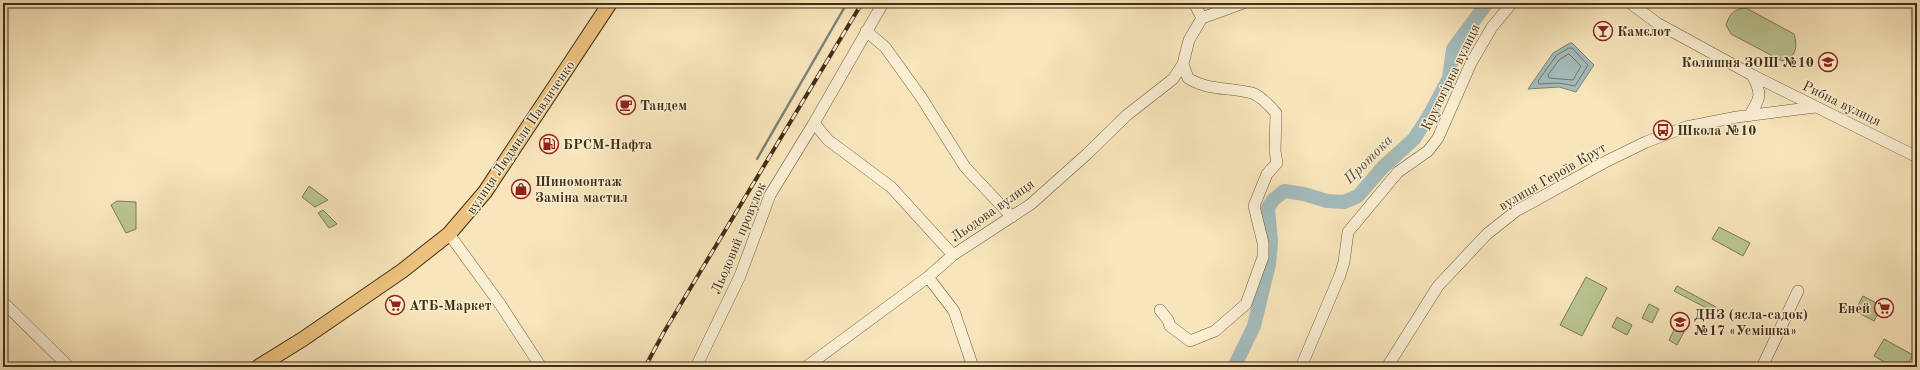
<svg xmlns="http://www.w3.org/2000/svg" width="1920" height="370" font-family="'Old Standard TT',serif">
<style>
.green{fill:#bac593;stroke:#7d7a54}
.water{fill:#a3bcbc;stroke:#7b837a}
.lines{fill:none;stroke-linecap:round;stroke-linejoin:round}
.shore{stroke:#727569;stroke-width:1}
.stream{stroke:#7b837a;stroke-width:2.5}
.river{stroke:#a3bcbc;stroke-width:14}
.minor-casing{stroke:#6e5c3f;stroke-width:12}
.major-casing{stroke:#402e16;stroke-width:16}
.minor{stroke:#faeed3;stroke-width:11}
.major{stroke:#ecc27e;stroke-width:14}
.rail-casing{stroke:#402e16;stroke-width:4}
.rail{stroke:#faeed3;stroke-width:2.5;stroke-dasharray:8;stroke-linecap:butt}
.labels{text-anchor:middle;stroke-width:3;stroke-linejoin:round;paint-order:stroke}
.poi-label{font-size:14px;font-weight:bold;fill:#402e16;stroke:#faeed3;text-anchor:start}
.street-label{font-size:14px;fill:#402e16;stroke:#faeed3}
.water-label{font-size:15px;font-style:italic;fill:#595240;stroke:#faeed3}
</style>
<rect width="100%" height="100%" fill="#f8e5bb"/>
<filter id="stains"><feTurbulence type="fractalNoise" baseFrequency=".005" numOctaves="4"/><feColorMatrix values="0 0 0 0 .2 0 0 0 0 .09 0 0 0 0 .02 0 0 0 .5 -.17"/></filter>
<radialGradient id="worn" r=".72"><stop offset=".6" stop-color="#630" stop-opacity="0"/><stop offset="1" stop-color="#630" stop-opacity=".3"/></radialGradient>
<path class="green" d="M 1746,8 L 1794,34 C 1798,47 1796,58 1782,61 L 1731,34 L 1726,25 C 1730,13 1734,9 1746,8 Z
M 309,186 L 328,200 L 315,207 L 302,197 Z
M 117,201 L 136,202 L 136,229 L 126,233 L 111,205 Z
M 323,210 L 337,224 L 329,228 L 318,213 Z
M 1719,227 L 1750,243 L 1743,256 L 1712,239 Z
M 1586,277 L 1607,288 L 1582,336 L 1560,325 Z
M 1677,286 L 1716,307 L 1714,312 L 1674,291 Z
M 1863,296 L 1882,306 L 1874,321 L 1855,311 Z
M 1649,304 L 1659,309 L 1652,323 L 1642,318 Z
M 1617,317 L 1632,325 L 1627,335 L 1612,327 Z
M 1676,326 L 1685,330 L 1677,345 L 1669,340 Z
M 1884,339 L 1913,355 L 1906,367 L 1893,367 L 1874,356 Z"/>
<path class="water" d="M 1570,43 L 1572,43 L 1594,65 L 1576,92 L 1559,87 L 1528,89 L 1553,53 Z"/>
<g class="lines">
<path class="shore" d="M 1569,48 L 1572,48 L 1588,65 L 1575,86 L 1559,83 L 1539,84 L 1538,81 L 1556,56 Z
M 1569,54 L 1581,66 L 1573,80 L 1549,78 L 1548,75 L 1559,60 Z"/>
<path class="stream" d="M 757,159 L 847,3"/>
<path class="river" d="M 1234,367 L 1254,326 L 1269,264 L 1271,242 L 1268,208 L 1273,200 L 1284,191 L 1304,194 L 1327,201 L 1344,202 L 1358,196 L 1383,167 L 1414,139 L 1430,114 L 1449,78 L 1453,49 L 1487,3"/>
<g class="minor-casing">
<path id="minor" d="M 1630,3 L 1657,23 L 1752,75 L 1917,157
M 1202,18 L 1243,3
M 866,31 L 885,47 L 921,97 L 965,167 L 1012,217
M 1749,116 C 1760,99 1763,94 1752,75
M 814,123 L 828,140 L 891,187 L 953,255
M 449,234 L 500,304 L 541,367
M 928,277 L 954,311 L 973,367
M 3,302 L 69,367
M 1160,310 L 1168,320 L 1170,326 L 1190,341 L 1215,331 L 1246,304 L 1263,257 L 1263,243 L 1254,206 L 1267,174 L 1277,163 L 1275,151 L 1276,113 C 1270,106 1261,96 1252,93 C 1229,87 1208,91 1188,78 L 1183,64
M 696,367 L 740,276 L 770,195 L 814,123 L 883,3
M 806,367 L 928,277 L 953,255 L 1031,204 L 1087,154 L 1127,115 L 1173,79 L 1183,64 L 1189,40 L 1202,18 L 1194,3
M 1301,367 L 1340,275 L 1344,262 L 1348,232 L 1398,172 L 1428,151 L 1438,138 L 1471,63 L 1492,27 L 1512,3
M 1387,367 L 1438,286 L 1487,234 L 1516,211 L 1607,161 L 1646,142 L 1686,127 L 1737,117 L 1816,107
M 1762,367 L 1798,291"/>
</g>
<g class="major-casing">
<path id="major" d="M 258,367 L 303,339 L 402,271 L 449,234 L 485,192 L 610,3"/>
</g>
<use href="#minor" class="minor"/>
<use href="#major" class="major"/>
<g class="rail-casing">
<path id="rail" d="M 645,367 L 664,332 L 862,3"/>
</g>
<use href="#rail" class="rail"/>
</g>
<defs>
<g id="bar-ring" transform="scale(1)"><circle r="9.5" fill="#faeed3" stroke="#8f2418" stroke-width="1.5"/><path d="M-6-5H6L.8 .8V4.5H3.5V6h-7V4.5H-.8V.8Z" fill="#8f2418"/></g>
<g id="school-ring" transform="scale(1)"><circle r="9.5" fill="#faeed3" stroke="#8f2418" stroke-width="1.5"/><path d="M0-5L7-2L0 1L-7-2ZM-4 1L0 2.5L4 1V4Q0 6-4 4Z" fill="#8f2418"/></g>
<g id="cafe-ring" transform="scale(1)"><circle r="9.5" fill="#faeed3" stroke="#8f2418" stroke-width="1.5"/><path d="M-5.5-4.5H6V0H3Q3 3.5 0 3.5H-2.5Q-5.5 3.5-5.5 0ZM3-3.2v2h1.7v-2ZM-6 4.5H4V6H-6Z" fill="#8f2418"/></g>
<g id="bus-ring" transform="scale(1)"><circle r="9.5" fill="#faeed3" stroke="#8f2418" stroke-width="1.5"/><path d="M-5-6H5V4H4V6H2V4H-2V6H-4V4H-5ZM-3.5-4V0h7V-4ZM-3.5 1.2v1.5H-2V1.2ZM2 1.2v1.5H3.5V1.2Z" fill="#8f2418"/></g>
<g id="fuel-ring" transform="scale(1)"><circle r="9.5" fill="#faeed3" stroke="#8f2418" stroke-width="1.5"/><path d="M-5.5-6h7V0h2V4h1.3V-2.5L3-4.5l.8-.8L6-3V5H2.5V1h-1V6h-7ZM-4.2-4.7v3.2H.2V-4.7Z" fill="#8f2418"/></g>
<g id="shop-ring" transform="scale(1)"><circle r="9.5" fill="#faeed3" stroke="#8f2418" stroke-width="1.5"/><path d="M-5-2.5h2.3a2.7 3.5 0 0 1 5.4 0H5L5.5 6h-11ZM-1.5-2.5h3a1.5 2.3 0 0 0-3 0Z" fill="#8f2418"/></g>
<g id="supermarket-ring" transform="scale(1)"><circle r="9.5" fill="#faeed3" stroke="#8f2418" stroke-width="1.5"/><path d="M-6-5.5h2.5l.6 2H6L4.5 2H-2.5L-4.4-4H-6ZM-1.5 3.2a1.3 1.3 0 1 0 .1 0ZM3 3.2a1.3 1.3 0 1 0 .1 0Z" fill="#8f2418"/></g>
</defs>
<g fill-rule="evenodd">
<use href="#bar-ring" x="1603" y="31"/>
<use href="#school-ring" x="1828" y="62"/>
<use href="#cafe-ring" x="626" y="105"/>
<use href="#bus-ring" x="1663" y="130"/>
<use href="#fuel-ring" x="549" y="144"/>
<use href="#shop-ring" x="521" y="189"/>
<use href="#supermarket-ring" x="395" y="305"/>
<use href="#supermarket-ring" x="1884" y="308"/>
<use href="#school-ring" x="1680" y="322"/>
</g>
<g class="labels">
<g class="poi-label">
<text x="1617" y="36">Камєлот</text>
<text x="1814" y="67" text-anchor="end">Колишня ЗОШ №10</text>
<text x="640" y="110">Тандем</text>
<text x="1677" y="135">Школа №10</text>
<text x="563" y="149">БРСМ-Нафта</text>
<text x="535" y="186">Шиномонтаж<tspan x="535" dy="16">Заміна мастил</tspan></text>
<text x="409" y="310">АТБ-Маркет</text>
<text x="1870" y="313" text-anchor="end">Еней</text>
<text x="1694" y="319">ДНЗ (ясла-садок)<tspan x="1694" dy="16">№17 «Усмішка»</tspan></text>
</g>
<g class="street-label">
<text transform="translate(1450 77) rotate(-64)" y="5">Крутогірна вулиця</text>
<text transform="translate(1842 103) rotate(26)" y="5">Рибна вулиця</text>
<text transform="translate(520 137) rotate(-56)" y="5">вулиця Людмили Павличенко</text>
<text transform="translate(1552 176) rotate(-30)" y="5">вулиця Героїв Крут</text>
<text transform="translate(992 210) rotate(-35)" y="5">Льодова вулиця</text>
<text transform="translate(738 238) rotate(-67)" y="5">Льодовий провулок</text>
</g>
<g class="water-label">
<text transform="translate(1368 159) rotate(-45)" y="5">Протока</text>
</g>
</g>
<rect width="1920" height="370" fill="none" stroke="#f8e5bb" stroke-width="16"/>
<rect x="4" y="4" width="1912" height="362" fill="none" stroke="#402e16" stroke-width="2"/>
<rect x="8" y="8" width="1904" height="354" fill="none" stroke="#402e16"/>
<rect width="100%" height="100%" filter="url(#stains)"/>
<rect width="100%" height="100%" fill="url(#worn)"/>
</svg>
